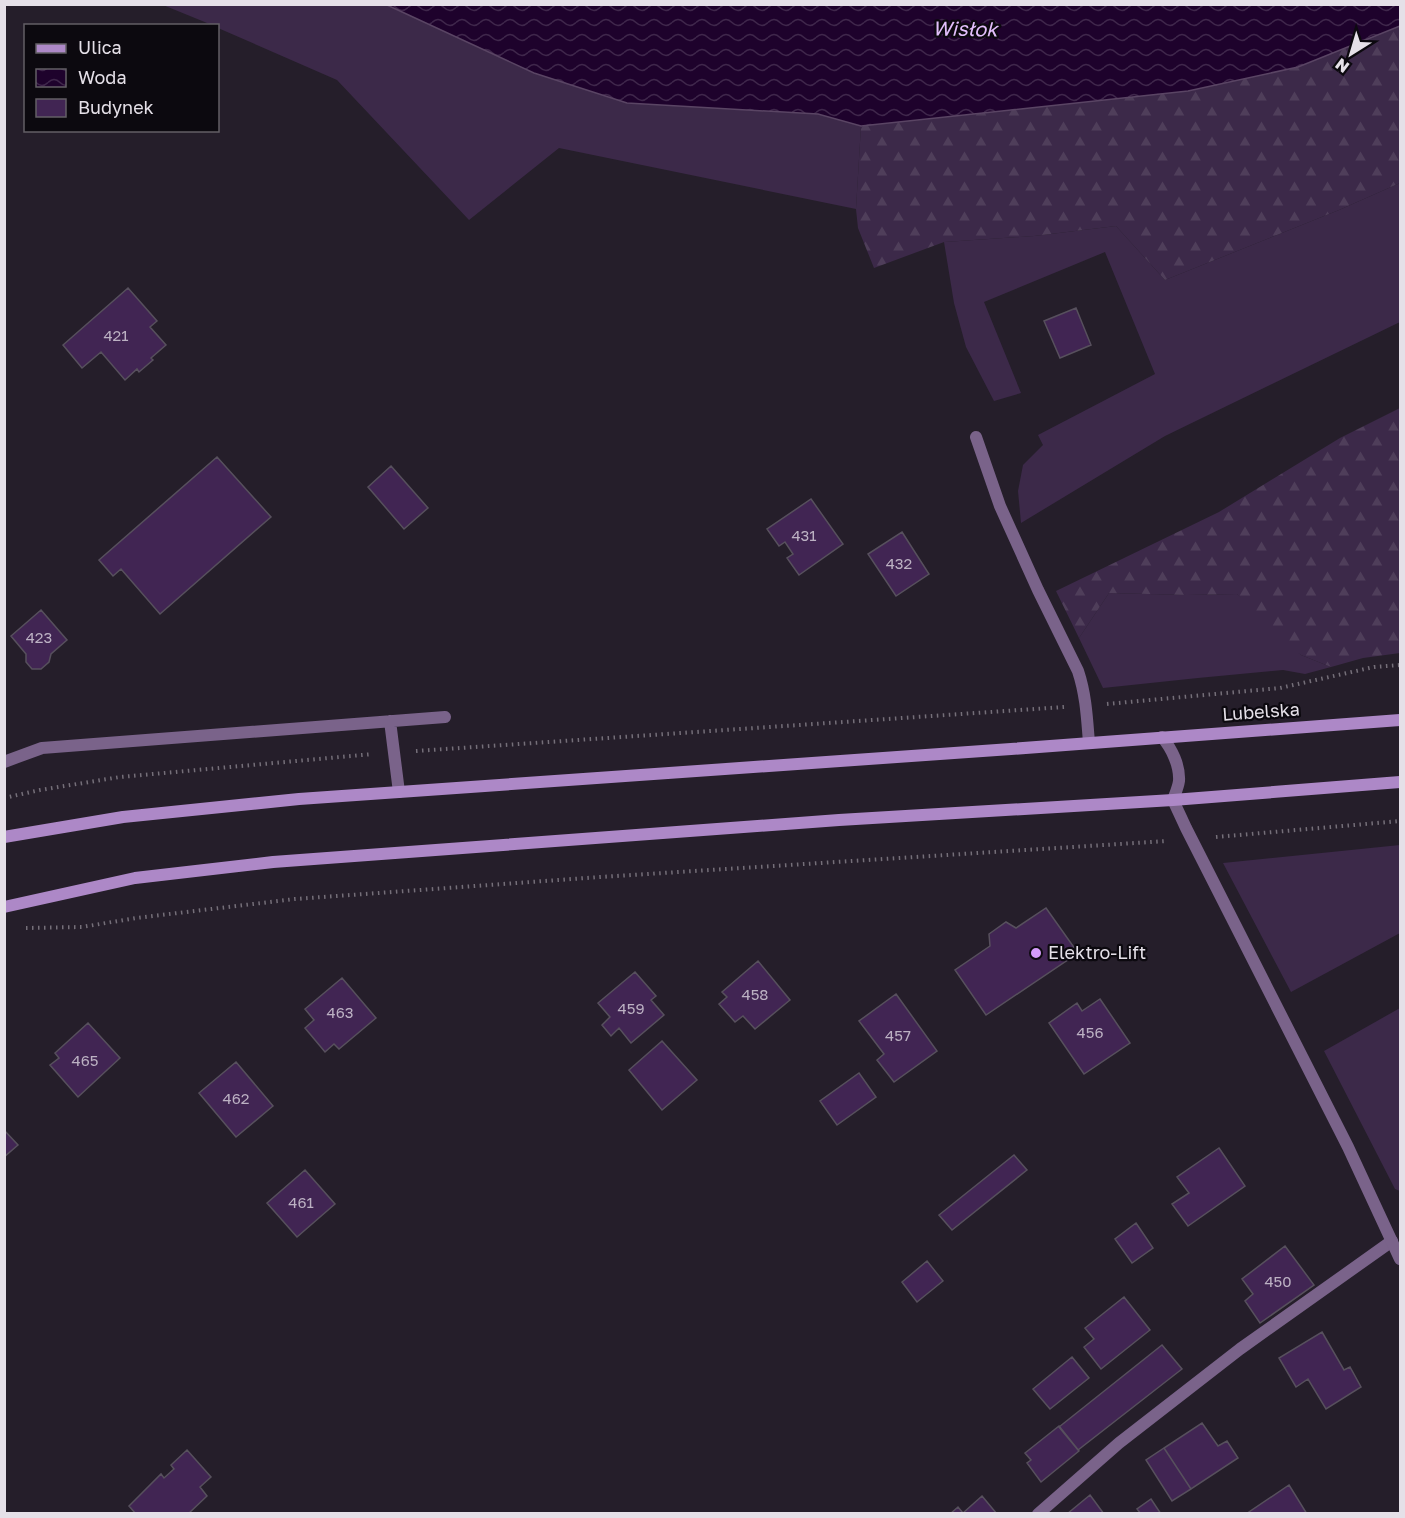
<svg xmlns="http://www.w3.org/2000/svg" width="1405" height="1518" font-family="'Golos Text',sans-serif">
<style>
.grass{fill:#3c2949}
.forest{fill:url(#forest-firs)}
.water{fill:url(#water-waves);stroke:#5a4564;stroke-width:1.5}
.building{fill:#412553;stroke:#57505d;stroke-width:1.5}
.lines{fill:none;stroke-linecap:round;stroke-linejoin:round}
.path{stroke:#756f79;stroke-width:4;stroke-dasharray:1.5 4.5;stroke-linecap:butt}
.service{stroke:#7a638a;stroke-width:12}
.minor{stroke:#7a638a;stroke-width:12}
.secondary{stroke:#ad88c7;stroke-width:12}
.poi-dot{fill:#d59cfb;stroke:#0c090f;stroke-width:2}
.labels{text-anchor:middle;stroke-width:4.5;stroke-linejoin:round;paint-order:stroke}
.number-label{font-size:15px;fill:#bcb1c3}
.street-label{font-size:18px;fill:#e5e0e8;stroke:#0c090f}
.poi-label{font-size:18px;fill:#e5e0e8;stroke:#0c090f;text-anchor:start}
.water-label{font-size:20px;font-style:italic;fill:#e2befb;stroke:#0c090f}
</style>
<defs>
<pattern id="forest-firs" width="22" height="20" patternUnits="userSpaceOnUse" patternTransform="scale(1.5)"><rect width="22" height="20" fill="#3c2949"/><path d="M5 1l3.5 6h-7zM16 11l3.5 6h-7z" fill="#4f3e5a"/></pattern>
<pattern id="water-waves" width="16" height="10" patternUnits="userSpaceOnUse" patternTransform="scale(1.5)"><rect width="16" height="10" fill="#1e022c"/><path d="M0 5q4-4 8 0t8 0" fill="none" stroke="#3f274b"/></pattern>
</defs>
<rect width="100%" height="100%" fill="#251e2a"/>
<path class="grass" d="M 163,5 L 387,5 L 534,73 L 627,103 L 818,114 L 861,126 L 856,209 L 559,148 L 469,220 L 337,80 L 218,28 L 218,26 L 212,25 Z
M 1400,183 L 1400,322 L 1165,436 L 1021,523 L 1018,491 L 1023,465 L 1043,445 L 1038,435 L 1155,374 L 1105,252 L 984,302 L 1021,393 L 994,401 L 966,347 L 954,303 L 944,242 L 1034,236 L 1116,226 L 1165,280 L 1339,210 Z
M 1109,593 L 1187,595 L 1237,594 L 1301,655 L 1331,667 L 1305,674 L 1283,670 L 1198,678 L 1103,688 L 1079,638 Z
M 1400,845 L 1400,933 L 1291,992 L 1223,863 Z
M 1400,1008 L 1400,1191 L 1395,1189 L 1324,1051 Z"/>
<path class="forest" d="M 1400,26 L 1400,183 L 1339,210 L 1165,280 L 1116,226 L 1034,236 L 944,242 L 874,268 L 858,228 L 856,209 L 861,126 L 1188,91 L 1298,67 Z
M 1400,408 L 1400,653 L 1363,658 L 1331,667 L 1301,655 L 1270,633 L 1237,594 L 1187,595 L 1109,593 L 1079,638 L 1056,591 L 1219,512 L 1340,438 Z"/>
<path class="water" d="M 1400,4 L 1400,26 L 1298,67 L 1188,91 L 861,126 L 818,114 L 627,103 L 534,73 L 387,5 Z"/>
<path class="building" d="M 128,288 L 157,321 L 150,327 L 166,345 L 151,358 L 153,360 L 139,372 L 137,369 L 125,380 L 101,352 L 82,368 L 63,345 Z
M 1076,308 L 1091,345 L 1060,358 L 1044,321 Z
M 217,457 L 271,517 L 160,614 L 121,569 L 113,576 L 99,560 Z
M 391,466 L 428,508 L 404,529 L 368,487 Z
M 811,499 L 843,544 L 799,575 L 787,558 L 793,554 L 785,542 L 779,546 L 767,529 Z
M 902,532 L 929,574 L 896,596 L 868,554 Z
M 41,610 L 67,640 L 51,654 L 49,662 L 41,669 L 32,669 L 26,662 L 26,654 L 11,636 Z
M 1046,908 L 1078,953 L 986,1015 L 955,970 L 990,946 L 989,934 L 1006,922 L 1016,928 Z
M 758,961 L 790,1000 L 755,1029 L 743,1016 L 735,1022 L 719,1004 L 727,997 L 722,992 Z
M 635,972 L 656,996 L 651,1000 L 664,1015 L 631,1043 L 619,1028 L 611,1036 L 602,1025 L 610,1017 L 598,1003 Z
M 342,978 L 376,1018 L 339,1049 L 334,1044 L 325,1052 L 305,1028 L 314,1020 L 305,1009 Z
M 896,994 L 937,1051 L 894,1082 L 877,1060 L 884,1054 L 859,1021 Z
M 1100,999 L 1130,1043 L 1084,1074 L 1049,1023 L 1077,1003 L 1082,1011 Z
M 88,1023 L 120,1058 L 78,1097 L 50,1065 L 59,1058 L 55,1053 Z
M 662,1041 L 697,1080 L 662,1110 L 629,1070 Z
M 236,1062 L 273,1106 L 236,1137 L 199,1093 Z
M 859,1073 L 876,1097 L 837,1125 L 820,1101 Z
M 4,1130 L 18,1145 L 4,1157 Z
M 1219,1148 L 1245,1186 L 1188,1226 L 1172,1204 L 1189,1193 L 1177,1177 Z
M 1014,1155 L 1027,1170 L 952,1230 L 939,1215 Z
M 305,1170 L 335,1204 L 297,1237 L 267,1203 Z
M 1136,1223 L 1153,1248 L 1132,1263 L 1115,1239 Z
M 1285,1246 L 1314,1285 L 1260,1323 L 1245,1301 L 1253,1294 L 1242,1279 Z
M 927,1261 L 943,1281 L 917,1302 L 902,1282 Z
M 1124,1297 L 1150,1330 L 1101,1369 L 1084,1347 L 1094,1339 L 1085,1328 Z
M 1322,1332 L 1344,1370 L 1350,1367 L 1361,1387 L 1326,1409 L 1308,1379 L 1296,1387 L 1279,1358 Z
M 1162,1345 L 1182,1369 L 1078,1450 L 1059,1427 Z
M 1072,1357 L 1089,1378 L 1050,1409 L 1033,1389 Z
M 1202,1423 L 1218,1446 L 1227,1441 L 1238,1458 L 1191,1489 L 1164,1448 Z
M 1059,1426 L 1079,1451 L 1041,1482 L 1027,1463 L 1031,1460 L 1025,1453 Z
M 1164,1448 L 1191,1489 L 1172,1501 L 1146,1460 Z
M 187,1450 L 211,1477 L 200,1487 L 207,1496 L 188,1514 L 136,1514 L 129,1506 L 161,1474 L 164,1478 L 174,1469 L 171,1465 Z
M 1289,1485 L 1307,1514 L 1246,1514 Z
M 1090,1495 L 1104,1514 L 1067,1514 Z
M 982,1496 L 997,1514 L 950,1514 L 958,1507 L 963,1513 Z
M 1151,1499 L 1161,1514 L 1141,1514 L 1137,1509 Z"/>
<g class="lines">
<path class="path" d="M 1107,704 L 1280,688 L 1374,667 L 1400,665
M 416,751 L 1064,707
M 4,798 L 40,790 L 120,777 L 373,754
M 1216,837 L 1400,821
M 26,928 L 82,927 L 136,918 L 295,899 L 600,877 L 1167,841"/>
<path class="service" d="M 390,721 L 399,792
M 4,762 L 42,748 L 445,717
M 1038,1514 L 1119,1443 L 1240,1349 L 1392,1241"/>
<path class="minor" d="M 976,437 L 1000,506 L 1038,590 L 1078,671 C 1086,695 1087,718 1089,743
M 1162,737 C 1172,749 1180,766 1179,781 C 1178,788 1175,794 1173,800 L 1186,828 L 1348,1147 L 1400,1259"/>
<path class="secondary" d="M 4,837 L 123,817 L 299,799 L 1011,749 L 1400,720
M 4,907 L 135,878 L 273,862 L 839,820 L 1173,800 L 1400,782"/>
</g>
<circle class="poi-dot" cx="1036" cy="953" r="6"/>
<g class="labels">
<g class="number-label">
<text x="116" y="341">421</text>
<text x="804" y="541">431</text>
<text x="899" y="569">432</text>
<text x="39" y="643">423</text>
<text x="755" y="1000">458</text>
<text x="631" y="1014">459</text>
<text x="340" y="1018">463</text>
<text x="1090" y="1038">456</text>
<text x="898" y="1041">457</text>
<text x="85" y="1066">465</text>
<text x="236" y="1104">462</text>
<text x="301" y="1208">461</text>
<text x="1278" y="1287">450</text>
</g>
<g class="street-label">
<text transform="translate(1261 712) rotate(-4)" y="6">Lubelska</text>
</g>
<g class="poi-label">
<text x="1048" y="959">Elektro-Lift</text>
</g>
<g class="water-label">
<text transform="translate(965 29) rotate(1)" y="7">Wisłok</text>
</g>
</g>
<rect width="1405" height="1518" fill="none" stroke="#e5e0e8" stroke-width="12"/>
<rect x="24" y="24" width="195" height="108" fill="#0c090f" stroke="#635f66" stroke-width="1.5"/>
<rect x="36" y="44" width="30" height="9" fill="#ad88c7" stroke="#635f66" stroke-width="1.5"/>
<text x="78" y="54" font-size="18" fill="#e5e0e8">Ulica</text>
<rect x="36" y="69" width="30" height="18" fill="url(#water-waves)" stroke="#635f66" stroke-width="1.5"/>
<text x="78" y="84" font-size="18" fill="#e5e0e8">Woda</text>
<rect x="36" y="99" width="30" height="18" fill="#412553" stroke="#635f66" stroke-width="1.5"/>
<text x="78" y="114" font-size="18" fill="#e5e0e8">Budynek</text>
<g transform="translate(1351 54) rotate(217)" stroke="#0c090f" stroke-width="4.5" paint-order="stroke">
<path d="M0-4.5L10 22L0 15L-10 22Z" fill="#e5e0e8"/>
<text y="-9" font-size="16" font-weight="bold" text-anchor="middle" fill="#e5e0e8">N</text>
</g>
</svg>
